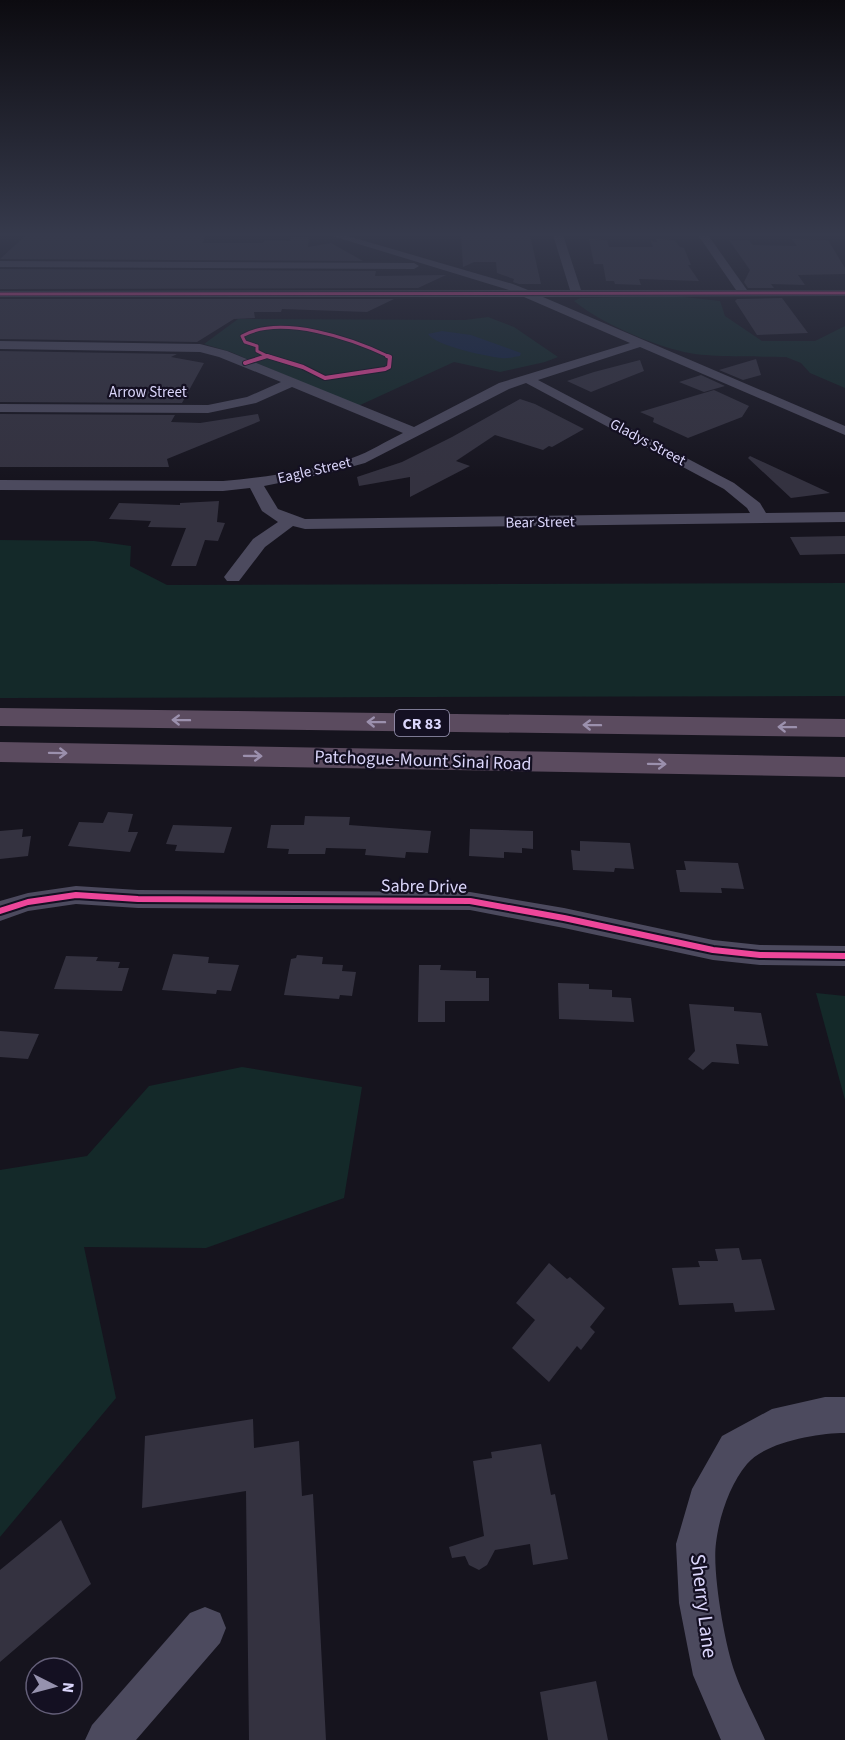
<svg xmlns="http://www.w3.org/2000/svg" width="845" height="1740" font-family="'Source Sans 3',sans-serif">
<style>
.green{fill:#142929}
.water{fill:#152644}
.building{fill:#343240}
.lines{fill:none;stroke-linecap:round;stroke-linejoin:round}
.minor{fill:#4c4a5e;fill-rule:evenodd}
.highway{fill:#5b4b5f;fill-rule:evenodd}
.cycleway-far2-casing{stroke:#141022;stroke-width:4.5}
.cycleway-far1-casing{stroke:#141022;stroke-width:6}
.cycleway-casing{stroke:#141022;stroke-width:10}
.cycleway-far2{stroke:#ed469a;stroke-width:3}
.cycleway-far1{stroke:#ed469a;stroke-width:4}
.cycleway{stroke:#ed469a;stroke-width:6}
.oneway{stroke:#9b90ad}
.labels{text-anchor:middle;stroke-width:4.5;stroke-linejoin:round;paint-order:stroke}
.far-street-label{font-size:15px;fill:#dbd6fb;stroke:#141022}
.shield{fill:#141022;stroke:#9f9bba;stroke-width:1.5}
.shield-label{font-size:16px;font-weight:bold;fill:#dbd6fb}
.street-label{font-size:18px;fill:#dbd6fb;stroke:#141022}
.near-street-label{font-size:21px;fill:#dbd6fb;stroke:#141022}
</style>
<rect width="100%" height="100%" fill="#16141e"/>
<path class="green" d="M 676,296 L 720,301 L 725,316 L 762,341 L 815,341 L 845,326 L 845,388 L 810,373 L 801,363 L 786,357 C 757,356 710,358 684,352 C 650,344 601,323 574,301 L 580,298 Z
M 488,317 L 514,327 L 558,357 L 545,362 L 500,372 L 454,362 L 358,406 L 231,352 L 204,344 L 238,319 L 465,320 Z
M 0,540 L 94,541 L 131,546 L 130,566 L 167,585 L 845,583 L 845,696 L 0,698 Z
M 816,993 L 845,996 L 845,1100 Z
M 242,1067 L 362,1087 L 344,1198 L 206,1248 L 84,1247 L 116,1398 L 0,1537 L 0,1170 L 87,1156 L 149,1086 Z"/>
<path class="water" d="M 442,331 L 471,335 L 521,353 L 520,356 C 514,357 507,359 501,358 C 485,356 436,346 428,334 Z"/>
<path class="building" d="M 26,235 L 206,236 L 202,243 L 263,243 L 265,240 L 290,241 L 291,237 L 309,237 L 308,247 L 331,243 L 363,261 L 0,259 Z
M 461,235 L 530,235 L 541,284 L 519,284 L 513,282 L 514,279 L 497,273 L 496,262 L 474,262 L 463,267 Z
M 589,239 L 607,240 L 609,247 L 653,247 L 651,241 L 657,242 L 656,239 L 674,240 L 680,247 L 684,248 L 691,265 L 688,265 L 699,281 L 639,279 L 641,285 L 615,284 L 614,281 L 606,281 L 603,264 L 594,264 Z
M 792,239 L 828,240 L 845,268 L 845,274 L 798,275 L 805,285 L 771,284 L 774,288 L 748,288 L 744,282 L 750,270 L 729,240 L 749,240 L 753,245 L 797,246 Z
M 0,269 L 376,271 L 375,276 L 446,275 L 418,288 L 0,289 Z
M 782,298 L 808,333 L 757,335 L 735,301 L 737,299 Z
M 0,299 L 394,299 L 367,312 L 282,309 L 281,312 L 254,312 L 255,318 L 234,319 L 197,342 L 0,339 Z
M 0,351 L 177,354 L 171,357 L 204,363 L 182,403 L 0,402 Z
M 756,359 L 761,375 L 743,380 L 719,370 Z
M 640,360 L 644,371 L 591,392 L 567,381 L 594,372 Z
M 701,375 L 725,386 L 704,392 L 679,382 Z
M 714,390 L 749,406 L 742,417 L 688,438 L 653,422 L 654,418 L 640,412 Z
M 520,399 L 535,404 L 584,429 L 552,447 L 549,446 L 543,450 L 495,435 L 456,461 L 470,466 L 410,497 L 410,477 L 359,486 L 357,477 L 402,462 L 452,437 Z
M 0,414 L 175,415 L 171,422 L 200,423 L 258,414 L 260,421 L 167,459 L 169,467 L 0,467 Z
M 750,456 L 830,493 L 791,498 L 748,458 Z
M 219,501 L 217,522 L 225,523 L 218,541 L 205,540 L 196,566 L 171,566 L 186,528 L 148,527 L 151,521 L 109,519 L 119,503 L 180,505 L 180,503 Z
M 845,536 L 845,554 L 800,555 L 790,537 Z
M 108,812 L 133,814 L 128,832 L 138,832 L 130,852 L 68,846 L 79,822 L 103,823 Z
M 305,816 L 350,817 L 349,825 L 431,831 L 428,853 L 406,852 L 405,858 L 365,855 L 366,849 L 326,848 L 325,854 L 288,854 L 289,849 L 267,848 L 271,825 L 304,825 Z
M 173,825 L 232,827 L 224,853 L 175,851 L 177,845 L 166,844 Z
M 23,829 L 22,837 L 31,836 L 28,856 L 0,859 L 0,831 Z
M 470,829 L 533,831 L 533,849 L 522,848 L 522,853 L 504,852 L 504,858 L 469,856 Z
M 580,841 L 630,843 L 634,869 L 615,868 L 614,872 L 573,870 L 571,850 L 580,851 Z
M 684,861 L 738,863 L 744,889 L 721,888 L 722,893 L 680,892 L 676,870 L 686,870 Z
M 173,954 L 209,957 L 208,963 L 239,965 L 231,991 L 217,990 L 216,994 L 162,990 Z
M 297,955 L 323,957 L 322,964 L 343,965 L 342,971 L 356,972 L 352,996 L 340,995 L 339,999 L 284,995 L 291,959 L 296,958 Z
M 66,956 L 98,957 L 96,961 L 120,962 L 118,968 L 129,968 L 122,991 L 54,989 Z
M 419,965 L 441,965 L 440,970 L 476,971 L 476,978 L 489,978 L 489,1001 L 445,1001 L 445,1022 L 418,1022 Z
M 558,983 L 589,984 L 589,989 L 612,990 L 612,997 L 631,998 L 634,1022 L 559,1019 Z
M 689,1004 L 734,1007 L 734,1011 L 761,1013 L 768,1046 L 736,1044 L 739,1064 L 712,1062 L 703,1070 L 688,1059 L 695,1051 Z
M 0,1031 L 39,1034 L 28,1059 L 0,1057 Z
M 739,1248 L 742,1260 L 761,1259 L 775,1310 L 735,1312 L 733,1303 L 679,1305 L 672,1268 L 700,1267 L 698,1261 L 718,1261 L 715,1249 Z
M 549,1263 L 567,1279 L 570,1277 L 605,1308 L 590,1327 L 595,1332 L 581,1350 L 577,1346 L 549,1382 L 512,1348 L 535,1320 L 516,1303 Z
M 253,1419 L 254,1448 L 299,1441 L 302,1496 L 313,1494 L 326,1740 L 249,1740 L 246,1491 L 142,1508 L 145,1436 Z
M 541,1444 L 551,1495 L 555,1494 L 568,1559 L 533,1565 L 530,1544 L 495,1550 L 487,1565 L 479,1570 L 469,1565 L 465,1556 L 452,1558 L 449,1547 L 484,1536 L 473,1461 L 492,1458 L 491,1452 Z
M 61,1520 L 91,1584 L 0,1662 L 0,1570 Z
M 596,1681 L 608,1740 L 548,1740 L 540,1692 Z"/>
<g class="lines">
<path class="minor" d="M 329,235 L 344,235 L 513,284 L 528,290 L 570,290 L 553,235 L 563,235 L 581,290 L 736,290 L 698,235 L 708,235 L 747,290 L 845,290 L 845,296 L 543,297 L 845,426 L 845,435 L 640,347 L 538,380 L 734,483 L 760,503 L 766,513 L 845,512 L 845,522 L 305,529 L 293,526 L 265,547 L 239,581 L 227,581 L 224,577 L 227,573 L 253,539 L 278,522 L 262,511 L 250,488 L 223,491 L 0,490 L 0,480 L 223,481 C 266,477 311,471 352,458 C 370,452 386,441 403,433 L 292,387 L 256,403 L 208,413 L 0,412 L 0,404 L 208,405 L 247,397 L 281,382 L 219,357 L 200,352 L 0,349 L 0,341 L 200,344 L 227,351 L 414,427 L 499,383 L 630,343 L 524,297 L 0,297 L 0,291 L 509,290 ZM 526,383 L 724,489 L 747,508 L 750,513 L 305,519 L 278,509 L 264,486 L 329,473 L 365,463 L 509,389 Z
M 0,261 L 414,263 L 419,266 L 414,269 L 0,267 Z
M 76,886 L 138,890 L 470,892 L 564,908 L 713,940 L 760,945 L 845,946 L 845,966 L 760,965 L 713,960 L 564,928 L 470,910 L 138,908 L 76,904 L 28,911 L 0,921 L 0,901 L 28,893 Z
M 825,1397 L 845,1397 L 845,1433 C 818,1433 765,1442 747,1464 C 730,1484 719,1517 716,1543 C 712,1572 725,1646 735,1673 C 743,1696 756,1718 765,1740 L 721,1740 L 693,1675 L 679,1603 L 676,1544 L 692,1489 L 722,1436 L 772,1409 Z
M 205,1607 L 220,1613 L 226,1628 L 220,1643 L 136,1740 L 85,1740 L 92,1725 L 190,1613 Z"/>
<path class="highway" d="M 0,708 L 845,719 L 845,737 L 0,726 Z
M 0,742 L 845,757 L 845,777 L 0,762 Z"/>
<g class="cycleway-far2-casing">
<path id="cycleway-far2" d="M 0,294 L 845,293
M 267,356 L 271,357
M 267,356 L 257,351 L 257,346 L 245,342 L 242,336 C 281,314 353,339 390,357
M 263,357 L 267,356"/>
</g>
<g class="cycleway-far1-casing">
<path id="cycleway-far1" d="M 267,356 L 303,367 L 325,378 L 385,369 L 389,367 L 390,357 L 387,356
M 245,363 L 267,356"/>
</g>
<g class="cycleway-casing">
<path id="cycleway" d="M 0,911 L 28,902 L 76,895 L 138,899 L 470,901 L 564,918 L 713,950 L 760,955 L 845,956"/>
</g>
<use href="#cycleway-far2" class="cycleway-far2"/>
<use href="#cycleway-far1" class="cycleway-far1"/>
<use href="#cycleway" class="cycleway"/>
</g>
<defs><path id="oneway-shaft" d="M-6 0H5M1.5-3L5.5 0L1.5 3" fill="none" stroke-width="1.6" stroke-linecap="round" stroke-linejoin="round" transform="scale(1.5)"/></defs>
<g class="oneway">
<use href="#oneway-shaft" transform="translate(181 720) rotate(-179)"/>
<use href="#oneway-shaft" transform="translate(376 722) rotate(-179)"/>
<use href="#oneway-shaft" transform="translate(592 725) rotate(-179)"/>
<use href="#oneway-shaft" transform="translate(787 727) rotate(-179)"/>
<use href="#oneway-shaft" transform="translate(58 753) rotate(1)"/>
<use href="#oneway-shaft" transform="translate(253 756) rotate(1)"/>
<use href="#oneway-shaft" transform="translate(657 764) rotate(1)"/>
</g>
<linearGradient id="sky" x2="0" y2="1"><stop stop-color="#0c0b10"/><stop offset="0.49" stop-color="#363a4c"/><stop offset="1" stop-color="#363a4c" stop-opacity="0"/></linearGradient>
<rect width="845" height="478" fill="url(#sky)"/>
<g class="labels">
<g class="far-street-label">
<text x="148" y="397">Arrow Street</text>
<text transform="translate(648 442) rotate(28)" y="5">Gladys Street</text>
<text transform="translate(314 470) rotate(-13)" y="5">Eagle Street</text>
<text transform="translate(540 522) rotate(-1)" y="5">Bear Street</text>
</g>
<rect class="shield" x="395" y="710" width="54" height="26" rx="4.5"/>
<g class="shield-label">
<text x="422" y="729">CR 83</text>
</g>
<g class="street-label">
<text transform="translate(423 760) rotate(2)" y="6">Patchogue-Mount Sinai Road</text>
<text transform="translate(424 886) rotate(1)" y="6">Sabre Drive</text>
</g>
<g class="near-street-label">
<text transform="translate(704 1606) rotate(83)" y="7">Sherry Lane</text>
</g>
</g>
<g transform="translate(54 1686) rotate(96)"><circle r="28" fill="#141022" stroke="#645f79" stroke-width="1.5"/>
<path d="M0-4.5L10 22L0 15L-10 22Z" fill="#9692ae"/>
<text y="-9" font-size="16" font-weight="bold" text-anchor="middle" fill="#dbd6fb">N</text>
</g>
</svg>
